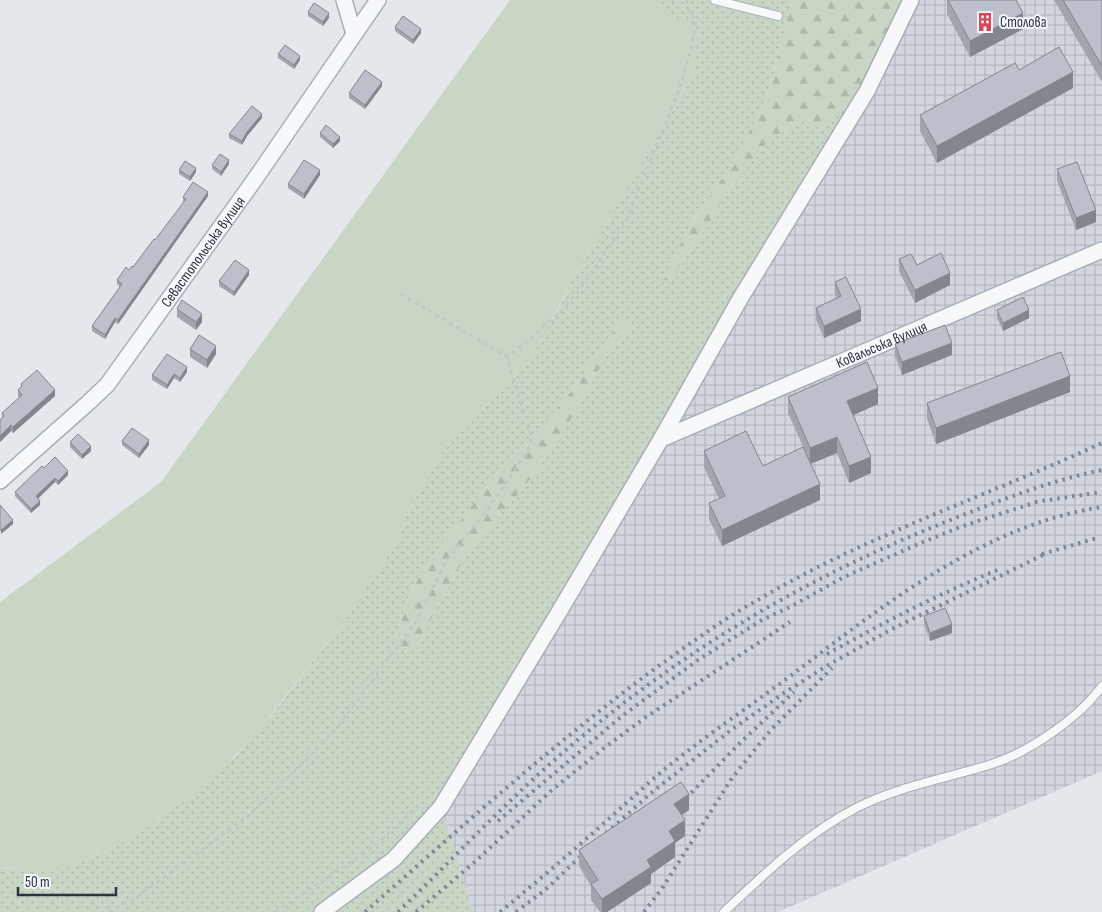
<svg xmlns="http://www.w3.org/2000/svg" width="1102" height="912" font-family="'Sofia Sans Condensed',sans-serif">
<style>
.industrial{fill:url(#industrial-grid)}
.grass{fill:url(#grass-dots);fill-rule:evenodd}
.forest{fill:url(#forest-firs)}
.green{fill:#c9d6c5}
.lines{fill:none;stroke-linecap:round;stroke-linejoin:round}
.lane-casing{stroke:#a9aeb7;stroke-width:10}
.street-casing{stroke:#a9aeb7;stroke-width:18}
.path{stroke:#c2c5cb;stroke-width:2.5;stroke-dasharray:4 4;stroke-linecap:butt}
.lane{stroke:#f7f8fa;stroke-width:8}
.street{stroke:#f7f8fa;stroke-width:15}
.rail{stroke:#7d8696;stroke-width:4;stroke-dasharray:2.5 5;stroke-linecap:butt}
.wall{fill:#a1a5ae}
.shaded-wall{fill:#83868d}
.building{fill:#bbc0ca;stroke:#83868d}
.labels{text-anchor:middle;stroke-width:4;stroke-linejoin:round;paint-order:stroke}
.poi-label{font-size:15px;fill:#2b3445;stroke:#f4f6f9;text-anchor:start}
.street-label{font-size:15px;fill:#2b3445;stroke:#f4f6f9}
</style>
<defs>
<pattern id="industrial-grid" width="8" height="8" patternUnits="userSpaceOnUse" patternTransform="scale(1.25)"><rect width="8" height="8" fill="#d2d6de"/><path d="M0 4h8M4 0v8" fill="none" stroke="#b4b8c0"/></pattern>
<pattern id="grass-dots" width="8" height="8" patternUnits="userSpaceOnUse" patternTransform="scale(1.25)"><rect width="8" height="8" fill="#c9d6c5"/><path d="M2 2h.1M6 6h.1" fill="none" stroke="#adb8ab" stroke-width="1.8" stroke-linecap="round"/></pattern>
<pattern id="forest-firs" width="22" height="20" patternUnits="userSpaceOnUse" patternTransform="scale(1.25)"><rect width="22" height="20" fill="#c9d6c5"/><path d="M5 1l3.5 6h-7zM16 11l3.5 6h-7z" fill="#adb8ab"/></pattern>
</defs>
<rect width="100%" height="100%" fill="#e4e7ec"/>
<path class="industrial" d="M 911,0 L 1102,0 L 1102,771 L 778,912 L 473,912 L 441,807 Z"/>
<path class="grass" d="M 663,0 L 792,0 L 773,77 L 765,101 L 732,165 L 698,212 L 685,235 L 667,272 L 655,285 L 672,277 L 699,239 L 730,188 L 769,140 L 800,121 L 867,91 L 441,807 L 473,912 L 0,912 L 0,867 L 6,869 L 78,863 L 106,851 L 132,837 L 192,795 L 236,756 L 273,713 L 347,617 L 394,546 L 412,503 L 443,451 L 515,376 L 554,317 L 570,284 L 696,71 L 659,8 ZM 620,322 L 628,322 L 634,327 L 610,350 L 569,423 L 528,482 L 472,547 L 441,598 L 417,648 L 395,638 L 410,592 L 442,544 L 502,467 L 564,401 Z"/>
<path class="forest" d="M 792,0 L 911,0 L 867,91 L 819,128 L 800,121 L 769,140 L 730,188 L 699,239 L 672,277 L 653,286 L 667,272 L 685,235 L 698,212 L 732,165 L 765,101 L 773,77 Z
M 620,322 L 628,322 L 634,327 L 610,350 L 569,423 L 528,482 L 472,547 L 441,598 L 417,648 L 399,652 L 395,639 L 410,592 L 442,544 L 502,467 L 564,401 Z"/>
<path class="green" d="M 510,0 L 663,0 L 659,8 L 698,30 L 696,71 L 570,284 L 538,346 L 515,376 L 443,451 L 412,503 L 394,546 L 347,617 L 255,735 L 218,773 L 192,795 L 132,837 L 106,851 L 78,863 L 50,870 L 26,871 L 0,867 L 0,602 L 161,482 Z"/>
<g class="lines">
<g class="lane-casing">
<path id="lane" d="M 715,0 L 778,16
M 724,912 C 765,873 807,833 858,807 C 900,786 948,778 992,764 C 1029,752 1079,718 1102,686"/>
</g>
<g class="street-casing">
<g id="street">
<path d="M 344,0 L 354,34"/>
<path id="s1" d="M 661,439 L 1102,250"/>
<path id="s2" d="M 0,481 L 88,403 L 107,385 L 253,182 L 378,0"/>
<path d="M 322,912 L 394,859 L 441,807 L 559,612 L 661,439 L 740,299 L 867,91 L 911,0"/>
</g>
</g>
<path class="path" d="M 401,294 L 507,357
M 109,912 L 141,894 L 248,816 L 308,758 L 339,725 L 415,623 L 446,561 L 488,509 L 524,456 L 531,443 L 528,420 L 521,405 L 507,357 L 531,338 L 564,308 L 583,285 L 625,223 L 678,93 L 690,53 L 696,21 L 687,7 L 687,0
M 275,912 L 375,846 L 418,805 L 424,805"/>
<use href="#lane" class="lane"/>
<use href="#street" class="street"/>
<path class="rail" d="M 1035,502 L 1102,492
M 1042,554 L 1097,538
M 827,654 C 883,623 940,593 1000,569
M 686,798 L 742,741 L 794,692
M 498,821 L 622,716 L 698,660 L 762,620 L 792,606 L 844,577 L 923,542 L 963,526 L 1040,501
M 365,912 C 459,829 552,745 653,670 C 687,646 720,621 756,601 C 865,536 987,496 1102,443
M 398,912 C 449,863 497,811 550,764 C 663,663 793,584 933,527 C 988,505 1044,482 1102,470
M 416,912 L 477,860 L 553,789 L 604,748 L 646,717 L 790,622
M 500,912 C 538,881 575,849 612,816 C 632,798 651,780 671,764 C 711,732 753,704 793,674 C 885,604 984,525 1102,507
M 516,912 L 545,890 L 581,856 L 651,793 L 731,730 L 784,693 L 825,667 L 890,630 L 1047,553
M 644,912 L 663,887 L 732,778 L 770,731 L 832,668"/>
</g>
<path class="wall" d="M 947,0 L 1016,0 L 1023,29 L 970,57 L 947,14 Z
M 1054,0 L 1102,0 L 1102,82 Z
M 308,12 L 329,18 L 323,26 L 308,16 Z
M 395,27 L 421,33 L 413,44 L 395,31 Z
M 278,54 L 300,60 L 294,69 L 278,58 Z
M 1019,70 L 1073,88 L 937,163 L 920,131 L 920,115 Z
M 382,86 L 365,109 L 349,98 L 349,93 Z
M 262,118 L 247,136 L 242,145 L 229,138 L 229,134 Z
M 320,133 L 340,141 L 333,148 L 320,137 Z
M 229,164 L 221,176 L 212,169 L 212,165 Z
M 1057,169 L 1096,222 L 1076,230 L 1057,181 Z
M 179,170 L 196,172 L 190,181 L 179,174 Z
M 320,175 L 304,199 L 288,188 L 288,184 Z
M 208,196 L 118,324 L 115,322 L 105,339 L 92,331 L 92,326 L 120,287 L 117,284 L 117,280 L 133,267 L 155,240 L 184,202 L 183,201 L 183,197 Z
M 899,259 L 917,265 L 950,285 L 915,303 L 899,271 Z
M 249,275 L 234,296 L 219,286 L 219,281 Z
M 835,282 L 861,321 L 824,338 L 816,320 L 816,308 L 837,298 L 835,294 Z
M 177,309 L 202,322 L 196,330 L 177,317 Z
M 997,310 L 1029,318 L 1003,331 L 997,318 Z
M 895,344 L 952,355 L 902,375 L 895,356 Z
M 190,349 L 216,354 L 207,368 L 190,357 Z
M 187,372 L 180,382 L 174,378 L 167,389 L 152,380 L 152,375 Z
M 21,384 L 55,396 L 13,433 L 11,431 L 0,442 L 0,420 L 2,417 L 2,413 L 19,398 L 18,396 L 18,390 L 21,387 Z
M 1070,392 L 936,444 L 927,419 L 927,403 Z
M 788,397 L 878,404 L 853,415 L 871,473 L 849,483 L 837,453 L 811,464 L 820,500 L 722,546 L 709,519 L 709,503 L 719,499 L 704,467 L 704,451 L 763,466 L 806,453 L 788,413 Z
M 122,441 L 149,445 L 139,458 L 122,445 Z
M 70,442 L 91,451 L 82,459 L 70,447 Z
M 44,468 L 68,475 L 58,485 L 55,482 L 38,499 L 40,505 L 31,513 L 15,496 L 15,492 Z
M 924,616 L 952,633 L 930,641 L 924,624 Z
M 689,810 L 682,815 L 685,836 L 675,843 L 675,857 L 651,874 L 651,883 L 607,912 L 600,912 L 591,900 L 591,886 L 579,866 L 579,850 Z"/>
<path class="shaded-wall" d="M 329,13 L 329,18 L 323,26 L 323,22 Z
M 1023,13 L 1023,29 L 970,57 L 970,41 Z
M 421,29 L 421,33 L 413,44 L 413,40 Z
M 300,56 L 300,60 L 294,69 L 294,65 Z
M 1073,72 L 1073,88 L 937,163 L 937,146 Z
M 382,82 L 382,86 L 365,109 L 365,105 Z
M 262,114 L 262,118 L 247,136 L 242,145 L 242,141 L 247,132 Z
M 340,137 L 340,141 L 333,148 L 333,144 Z
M 229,160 L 229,164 L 221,176 L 221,172 Z
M 196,168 L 196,172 L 190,181 L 190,177 Z
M 320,170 L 320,175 L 304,199 L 304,194 Z
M 208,192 L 208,196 L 118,324 L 118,320 Z
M 1096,210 L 1096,222 L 1076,230 L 1076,218 Z
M 249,270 L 249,275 L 234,296 L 234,292 Z
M 950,273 L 950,285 L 915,303 L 915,290 Z
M 861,309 L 861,321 L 824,338 L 824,326 Z
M 1029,310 L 1029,318 L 1003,331 L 1003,323 Z
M 202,314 L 202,322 L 196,330 L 196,322 Z
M 115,318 L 115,322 L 105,339 L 105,335 Z
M 952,343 L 952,355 L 902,375 L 902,362 Z
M 216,346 L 216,354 L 207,368 L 207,360 Z
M 187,367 L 187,372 L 180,382 L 180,378 Z
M 174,374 L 174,378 L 167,389 L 167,385 Z
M 1070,376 L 1070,392 L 936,444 L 936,428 Z
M 878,388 L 878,404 L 847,418 L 847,401 Z
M 55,390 L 55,396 L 13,433 L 13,427 Z
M 11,425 L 11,431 L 0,442 L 0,436 Z
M 837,437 L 837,453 L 810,464 L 810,448 Z
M 149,440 L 149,445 L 139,458 L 139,454 Z
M 91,446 L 91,451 L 82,459 L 82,455 Z
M 871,457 L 871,473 L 849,483 L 849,466 Z
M 68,471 L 68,475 L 58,485 L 58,481 Z
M 55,478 L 55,482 L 36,500 L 36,496 Z
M 820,484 L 820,500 L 722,546 L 722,530 Z
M 40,501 L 40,505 L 31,513 L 31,509 Z
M 13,520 L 13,524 L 1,534 L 1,530 Z
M 952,624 L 952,633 L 930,641 L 930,633 Z
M 689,794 L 689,810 L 674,820 L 674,804 Z
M 685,820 L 685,836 L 675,843 L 675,857 L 651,874 L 651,883 L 607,912 L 602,912 L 602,899 L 647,860 L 669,831 Z"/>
<path class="building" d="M 948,0 L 1016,0 L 1023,13 L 970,41 Z
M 1063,0 L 1102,0 L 1102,66 Z
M 314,3 L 329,13 L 323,22 L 308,12 Z
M 403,16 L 421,29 L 413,40 L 395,27 Z
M 285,45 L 300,56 L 294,65 L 278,54 Z
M 1059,47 L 1073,72 L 937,146 L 920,115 L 1015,63 L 1019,70 Z
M 365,70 L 382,82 L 365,105 L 349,93 Z
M 252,106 L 262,114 L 247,132 L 242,141 L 229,134 Z
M 326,125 L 340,137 L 333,144 L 320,133 Z
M 220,154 L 229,160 L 221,172 L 212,165 Z
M 304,160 L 320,170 L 304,194 L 288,184 Z
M 185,161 L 196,168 L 190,177 L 179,170 Z
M 1077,162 L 1096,210 L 1076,218 L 1057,169 Z
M 193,182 L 208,192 L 118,320 L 115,318 L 105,335 L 92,326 L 122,284 L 117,280 L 126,267 L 129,270 L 132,266 L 133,267 L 154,239 L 155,240 L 186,199 L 183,197 Z
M 941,253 L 950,273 L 915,290 L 899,259 L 911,254 L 917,265 Z
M 235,260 L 249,270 L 234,292 L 219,281 Z
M 846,277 L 861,309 L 824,326 L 816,308 L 841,296 L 835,282 Z
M 1023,297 L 1029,310 L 1003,323 L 997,310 Z
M 182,300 L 202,314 L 196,322 L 177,309 Z
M 945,325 L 952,343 L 902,362 L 895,344 Z
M 199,335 L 216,346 L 207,360 L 190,349 Z
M 1061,352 L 1070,376 L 936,428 L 927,403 Z
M 167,354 L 187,367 L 180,378 L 174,374 L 167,385 L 152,375 Z
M 867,362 L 878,388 L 847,401 L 871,457 L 849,466 L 837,437 L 810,448 L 788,397 Z
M 37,370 L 55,390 L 13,427 L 11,425 L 0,436 L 0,420 L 4,416 L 2,413 L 22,395 L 18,390 L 22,386 L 21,384 Z
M 132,428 L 149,440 L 139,454 L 122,441 Z
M 746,431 L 763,466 L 803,447 L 820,484 L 722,530 L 709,503 L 725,496 L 704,451 Z
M 78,434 L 91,446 L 82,455 L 70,442 Z
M 55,457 L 68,471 L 58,481 L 55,478 L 36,496 L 40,501 L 31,509 L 15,492 L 42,466 L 44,468 Z
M 0,505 L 13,520 L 1,530 L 0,530 Z
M 945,608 L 952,624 L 930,633 L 924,616 Z
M 681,782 L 689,794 L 674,804 L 685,820 L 669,831 L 675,841 L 647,860 L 651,867 L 602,899 L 591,884 L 598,880 L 579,850 Z"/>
<defs>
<g id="building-bare" transform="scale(1.5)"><path d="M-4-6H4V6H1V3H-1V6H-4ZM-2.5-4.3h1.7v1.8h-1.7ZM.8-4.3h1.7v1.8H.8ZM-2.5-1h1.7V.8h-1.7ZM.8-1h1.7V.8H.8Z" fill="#d1495b" stroke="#f4f6f9" stroke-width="2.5" paint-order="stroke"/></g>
</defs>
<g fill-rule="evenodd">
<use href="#building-bare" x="985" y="22"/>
</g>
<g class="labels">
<g class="poi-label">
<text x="1000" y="27">Столова</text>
</g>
<g class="street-label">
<text dy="5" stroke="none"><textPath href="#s2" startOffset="308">Севастопольська вулиця</textPath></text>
<text dy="5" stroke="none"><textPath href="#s1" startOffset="240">Ковальська вулиця</textPath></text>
</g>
</g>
<path d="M18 887v8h98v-8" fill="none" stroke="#2b3445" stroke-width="2.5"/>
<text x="25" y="887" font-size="15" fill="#2b3445" stroke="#f4f6f9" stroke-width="4" paint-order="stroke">50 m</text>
</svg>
